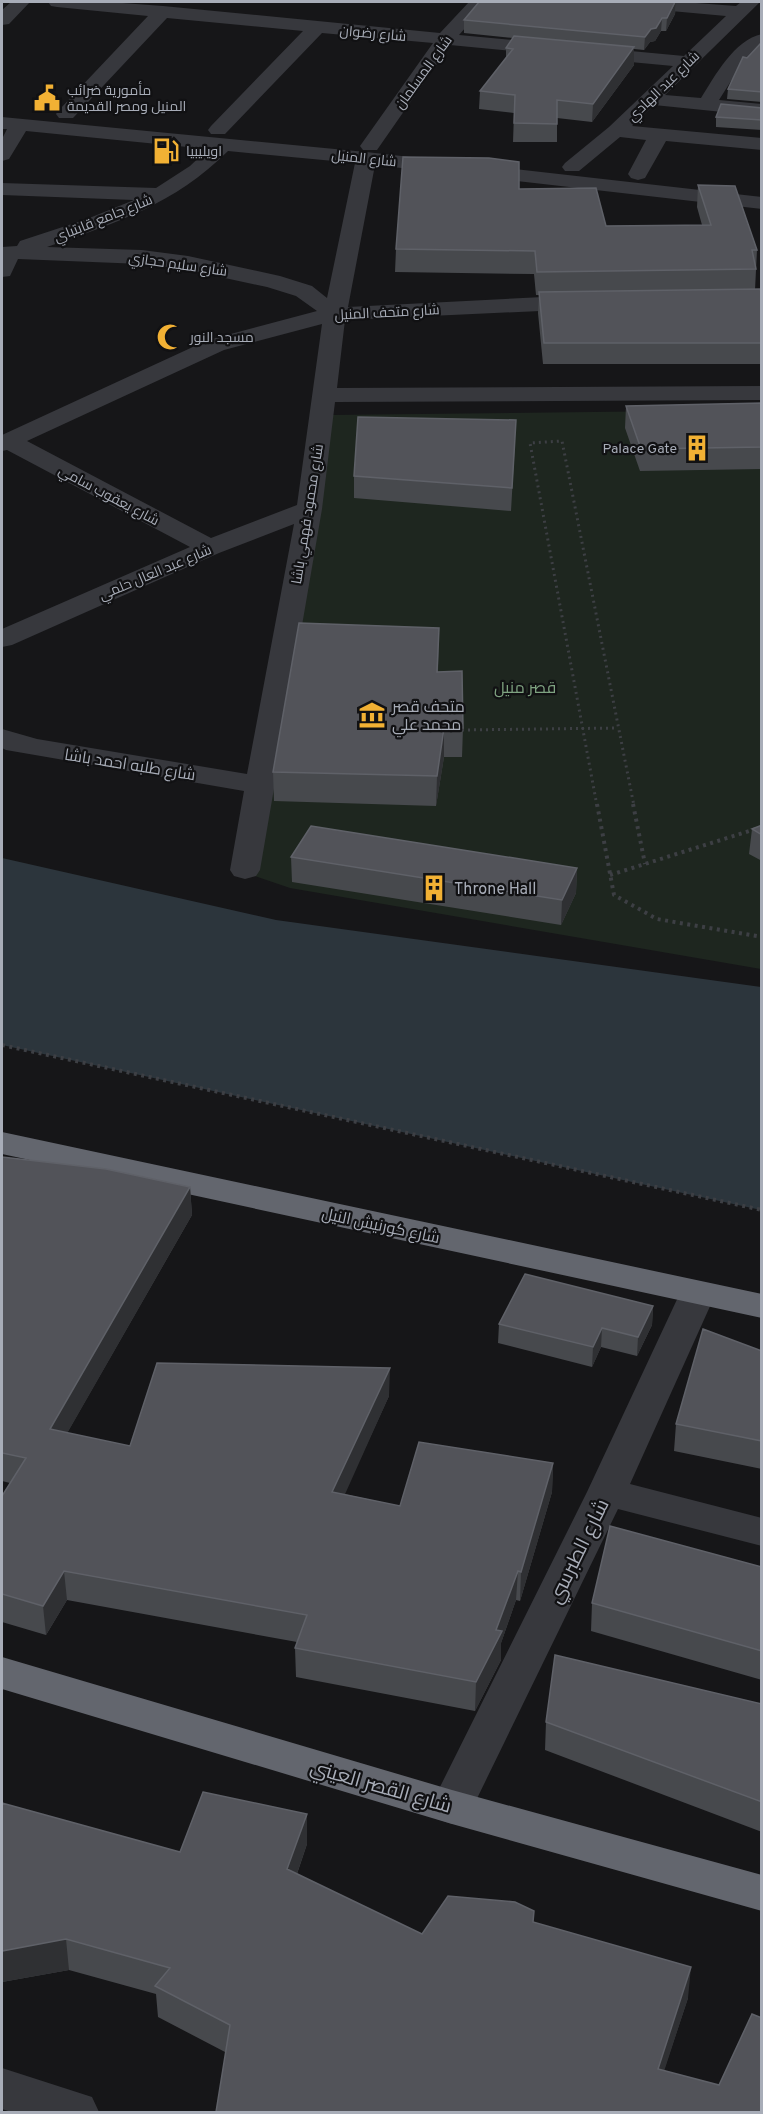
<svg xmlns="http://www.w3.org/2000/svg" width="763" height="2114" font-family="Overpass,Cairo,sans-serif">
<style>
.green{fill:#1e261f}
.water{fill:#2c353c}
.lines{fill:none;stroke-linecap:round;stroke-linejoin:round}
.path-far1{stroke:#3d3f44;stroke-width:3;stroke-dasharray:2 4;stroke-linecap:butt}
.path{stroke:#3d3f44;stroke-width:4;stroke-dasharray:3 4.5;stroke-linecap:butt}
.minor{fill:#37383d;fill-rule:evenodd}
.highway{fill:#63666e;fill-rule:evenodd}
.wall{fill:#47494d}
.shaded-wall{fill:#2f3033}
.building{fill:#525359;stroke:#5f6168;stroke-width:1.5}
.labels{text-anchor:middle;stroke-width:4.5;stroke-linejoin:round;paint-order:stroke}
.far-street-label{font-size:14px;fill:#a8adb8;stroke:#111113}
.far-poi-label{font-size:14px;fill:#a8adb8;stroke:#111113;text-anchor:start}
.park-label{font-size:16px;fill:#7fa381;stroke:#111113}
.poi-label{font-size:16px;fill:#a8adb8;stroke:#111113;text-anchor:start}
.street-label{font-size:16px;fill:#a8adb8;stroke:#111113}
.near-street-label{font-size:20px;fill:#a8adb8;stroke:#111113}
</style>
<rect width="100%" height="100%" fill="#161618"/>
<path class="green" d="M 761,410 L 761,969 L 290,888 L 252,875 L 331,415 Z"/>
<path class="water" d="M 2,858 L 276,920 L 761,987 L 761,1210 L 2,1045 Z"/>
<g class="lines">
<path class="path-far1" d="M 462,730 L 618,728
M 597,806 L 530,443 L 562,441 L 634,806"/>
<path class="path" d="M 597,804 L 614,895 L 657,919 L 762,937
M 633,804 L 645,864
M 610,875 L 762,827
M 2,1045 L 762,1210"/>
<path class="minor" d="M 11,2 L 30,2 L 9,24 L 2,25 L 2,10 Z
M 48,2 L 109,2 L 163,6 L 440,33 L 469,2 L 488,2 L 459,35 L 684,56 L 726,16 L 627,7 L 621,6 L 618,2 L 683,2 L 736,6 L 741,2 L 760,2 L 665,95 L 701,98 C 715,76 734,40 762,34 L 762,49 L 741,65 L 719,100 L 762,104 L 762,116 L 654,105 L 632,126 L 762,138 L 762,150 L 666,141 L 645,178 L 638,180 L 631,178 L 628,174 L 646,140 L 620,137 L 579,171 L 565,171 L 562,167 L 565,163 L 609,127 L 673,66 L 450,45 L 377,150 L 363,150 L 360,146 L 433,43 L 322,33 L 225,134 L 211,134 L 208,130 L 211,126 L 303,31 L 167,18 L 73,118 L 59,118 L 56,114 L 59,110 L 148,16 L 57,7 L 51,6 Z
M 2,117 L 366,152 L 762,197 L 762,209 L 375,165 L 348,307 L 583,295 L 591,297 L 594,302 L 591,307 L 583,309 L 345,320 L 337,388 L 762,386 L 762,400 L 335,402 L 322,509 L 260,870 L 256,876 L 245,879 L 234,876 L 230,870 L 244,791 L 6,750 L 2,748 L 2,729 L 37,739 L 247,774 L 294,524 L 219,553 L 12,645 L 2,647 L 2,629 L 190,547 L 7,450 L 2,451 L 2,435 L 208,340 L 317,311 L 296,296 L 267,287 L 188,270 L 142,264 L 18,259 L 10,276 L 2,277 L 2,247 L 17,246 L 20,241 L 87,219 L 134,200 L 2,195 L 2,183 L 156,188 L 190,166 L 208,149 L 26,131 L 9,159 L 2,161 L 2,139 L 7,129 L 2,129 ZM 228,151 L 355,163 L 327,298 L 312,286 L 280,276 L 188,256 L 142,250 L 47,247 C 116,223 175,204 228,151 ZM 322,324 L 297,505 L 211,538 L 27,441 L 224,350 Z
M 698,1281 L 711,1284 L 716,1293 L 630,1484 L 762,1518 L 762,1546 L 618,1509 L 467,1819 L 452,1824 L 437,1819 L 430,1807 L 587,1492 L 680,1293 L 685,1284 Z
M 2,2068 L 92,2097 L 99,2112 L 11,2112 L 2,2109 Z"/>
<path class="highway" d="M 2,1132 L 762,1294 L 762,1318 L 2,1154 Z
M 2,1657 L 452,1790 L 762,1875 L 762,1911 L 452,1824 L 2,1689 Z"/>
</g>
<path class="wall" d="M 676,2 L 675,14 L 666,31 L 661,31 L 655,41 L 650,42 L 644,50 L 634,49 L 634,65 L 592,122 L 557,118 L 557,142 L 513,142 L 514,113 L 479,109 L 480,91 L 506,58 L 506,48 L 513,38 L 464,33 L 464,20 Z
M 762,42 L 762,102 L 727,99 L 728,89 L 747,58 Z
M 762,108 L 762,130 L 716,127 L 716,117 Z
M 698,185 L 757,250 L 755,290 L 762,294 L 762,364 L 543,364 L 538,313 L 539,295 L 536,295 L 534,274 L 395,272 L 396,249 L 519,189 L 606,226 L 702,225 L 697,207 Z
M 762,403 L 762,469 L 640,471 L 625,428 L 626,406 Z
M 515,442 L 511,511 L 354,498 L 354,476 Z
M 439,628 L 438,672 L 463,728 L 462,757 L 444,757 L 436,806 L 274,801 L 273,772 Z
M 762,825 L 762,861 L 749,854 L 752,829 Z
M 291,857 L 577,868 L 576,893 L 561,925 L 292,882 Z
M 2,1157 L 190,1187 L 192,1215 L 67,1433 L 130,1446 L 389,1396 L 344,1494 L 400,1506 L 553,1463 L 552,1492 L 520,1601 L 516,1600 L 501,1643 L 501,1660 L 475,1711 L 296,1677 L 295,1648 L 297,1642 L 67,1600 L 46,1635 L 2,1622 L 2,1496 L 10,1483 L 2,1481 Z
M 653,1306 L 652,1325 L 637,1356 L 601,1347 L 592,1367 L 498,1343 L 499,1324 Z
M 762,1351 L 762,1469 L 674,1451 L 676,1424 Z
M 762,1567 L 762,1680 L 591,1631 L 592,1603 Z
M 762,1704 L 762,1832 L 545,1750 L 546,1722 Z
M 2,1803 L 180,1852 L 307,1814 L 307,1844 L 297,1874 L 422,1934 L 533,1922 L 688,1998 L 664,2070 L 762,2112 L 225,2052 L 158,2017 L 156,1994 L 69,1970 L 2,1982 Z"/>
<path class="shaded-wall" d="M 676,2 L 675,14 L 666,31 L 667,18 Z
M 662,18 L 661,31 L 655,41 L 650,42 L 644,50 L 645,37 L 651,29 Z
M 634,47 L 634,65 L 592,122 L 593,104 Z
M 444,728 L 444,757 L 436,806 L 437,776 Z
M 577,868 L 576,893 L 561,925 L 562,900 Z
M 190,1187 L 192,1215 L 53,1458 L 50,1429 Z
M 653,1306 L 652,1325 L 637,1356 L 638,1337 Z
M 602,1328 L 601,1347 L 592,1367 L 593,1347 Z
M 390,1368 L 389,1396 L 333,1521 L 332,1492 Z
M 553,1463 L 552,1492 L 520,1601 L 521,1572 Z
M 64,1571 L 67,1600 L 46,1635 L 43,1606 Z
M 518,1571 L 516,1600 L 501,1643 L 501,1660 L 475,1711 L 476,1682 L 496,1630 Z
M 307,1814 L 307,1844 L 288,1900 L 287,1869 Z
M 66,1939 L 69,1970 L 2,1982 L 2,1951 Z
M 691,1967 L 688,1998 L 655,2099 L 658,2069 Z"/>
<path class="building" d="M 479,2 L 675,2 L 667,18 L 662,18 L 656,28 L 651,29 L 645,37 L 464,20 Z
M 514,36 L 634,47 L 593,104 L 557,100 L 557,124 L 514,123 L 515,95 L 480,91 L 513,49 L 506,48 Z
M 762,42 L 762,92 L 728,89 L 743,57 L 747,58 Z
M 721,104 L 762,108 L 762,120 L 716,117 Z
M 403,157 L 489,158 L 519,162 L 519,189 L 596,188 L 606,226 L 711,225 L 698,185 L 735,186 L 757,250 L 752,250 L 756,269 L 537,272 L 535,251 L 396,249 Z
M 760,289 L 762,294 L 762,343 L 544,343 L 539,292 Z
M 762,403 L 762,447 L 641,449 L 626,406 Z
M 358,417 L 516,420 L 512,488 L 354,476 Z
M 299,623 L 439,628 L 437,672 L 462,671 L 463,728 L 444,728 L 437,776 L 273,772 Z
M 762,825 L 762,835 L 752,829 Z
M 311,826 L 577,868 L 562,900 L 291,857 Z
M 2,1157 L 106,1169 L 190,1187 L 50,1429 L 130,1446 L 157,1363 L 390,1368 L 332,1492 L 400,1506 L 419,1442 L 553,1463 L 521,1572 L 518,1571 L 496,1630 L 502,1631 L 476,1682 L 295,1648 L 307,1615 L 64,1571 L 43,1606 L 2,1594 L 2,1496 L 26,1458 L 2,1453 Z
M 525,1274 L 653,1306 L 638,1337 L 602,1328 L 593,1347 L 499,1324 Z
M 703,1329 L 762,1351 L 762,1441 L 676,1424 Z
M 610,1526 L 762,1567 L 762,1651 L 592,1603 Z
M 555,1655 L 762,1704 L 762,1802 L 546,1722 Z
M 203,1792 L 307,1814 L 287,1869 L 422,1934 L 448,1896 L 515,1902 L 534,1911 L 533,1922 L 691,1967 L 658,2069 L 719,2085 L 752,2014 L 762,2018 L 762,2112 L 216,2112 L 230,2025 L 155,1986 L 170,1968 L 66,1939 L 2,1951 L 2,1803 L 180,1852 Z"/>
<defs>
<g id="civic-bare" transform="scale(2.07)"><path d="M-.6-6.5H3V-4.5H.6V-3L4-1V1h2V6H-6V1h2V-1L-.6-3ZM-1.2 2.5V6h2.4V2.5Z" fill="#f2b134" stroke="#111113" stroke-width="2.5" paint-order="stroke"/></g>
<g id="fuel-bare" transform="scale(2.07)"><path d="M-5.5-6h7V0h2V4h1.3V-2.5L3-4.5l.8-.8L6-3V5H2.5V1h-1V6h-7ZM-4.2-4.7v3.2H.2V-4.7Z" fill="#f2b134" stroke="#111113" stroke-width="2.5" paint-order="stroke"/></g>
<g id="mosque-bare" transform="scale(2.07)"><path d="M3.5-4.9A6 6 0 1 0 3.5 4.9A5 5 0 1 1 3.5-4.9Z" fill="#f2b134" stroke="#111113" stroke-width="2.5" paint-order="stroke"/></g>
<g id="building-bare" transform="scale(2.07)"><path d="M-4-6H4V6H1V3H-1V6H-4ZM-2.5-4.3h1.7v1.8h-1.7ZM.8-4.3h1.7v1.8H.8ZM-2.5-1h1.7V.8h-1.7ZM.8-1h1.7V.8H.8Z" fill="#f2b134" stroke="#111113" stroke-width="2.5" paint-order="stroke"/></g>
<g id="museum-bare" transform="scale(2.07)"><path d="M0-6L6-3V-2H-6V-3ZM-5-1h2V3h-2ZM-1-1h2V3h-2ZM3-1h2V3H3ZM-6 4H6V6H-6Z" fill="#f2b134" stroke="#111113" stroke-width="2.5" paint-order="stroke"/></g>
</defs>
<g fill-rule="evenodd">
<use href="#civic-bare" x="47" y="98"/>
<use href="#fuel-bare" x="166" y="151"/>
<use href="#mosque-bare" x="170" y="337"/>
<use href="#building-bare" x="697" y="448"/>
<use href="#museum-bare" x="372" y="715"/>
<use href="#building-bare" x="434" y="888"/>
</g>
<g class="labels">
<g class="far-street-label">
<text transform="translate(373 33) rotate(5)" y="5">شارع رضوان</text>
<text transform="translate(423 72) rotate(-54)" y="5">شارع المسلمان</text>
<text transform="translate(663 86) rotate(-44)" y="5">شارع عبد الهادي</text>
<text transform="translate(364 158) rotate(6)" y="5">شارع المنيل</text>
<text transform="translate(103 218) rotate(-22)" y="5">شارع جامع قايتباي</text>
<text transform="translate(178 264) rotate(8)" y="5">شارع سليم حجازي</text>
<text transform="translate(387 312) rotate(-3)" y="5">شارع متحف المنيل</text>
<text transform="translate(109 495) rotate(28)" y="5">شارع يعقوب سامي</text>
<text transform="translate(307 514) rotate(-81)" y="5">شارع محمود فهمي باشا</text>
<text transform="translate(155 572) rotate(-23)" y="5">شارع عبد العال حلمي</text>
</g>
<g class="far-poi-label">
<text x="67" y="95">مأمورية ضرائب<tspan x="67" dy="16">المنيل ومصر القديمة</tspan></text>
<text x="186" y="156">اويليبيا</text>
<text x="190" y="342">مسجد النور</text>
<text x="677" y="453" text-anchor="end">Palace Gate</text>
</g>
<g class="park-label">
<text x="525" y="693">قصر منيل</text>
</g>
<g class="poi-label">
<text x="392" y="712">متحف قصر<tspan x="392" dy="18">محمد علي</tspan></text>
<text x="454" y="894">Throne Hall</text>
</g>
<g class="street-label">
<text transform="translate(130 764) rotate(9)" y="6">شارع طلبه احمد باشا</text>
<text transform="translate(381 1225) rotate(12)" y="6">شارع كورنيش النيل</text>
</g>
<g class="near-street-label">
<text transform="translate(578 1551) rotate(-64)" y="7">شارع الطبرسي</text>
<text transform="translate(381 1786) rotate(16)" y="7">شارع القصر العيني</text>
</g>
</g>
<rect width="763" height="2114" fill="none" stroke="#a8adb8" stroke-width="6"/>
</svg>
